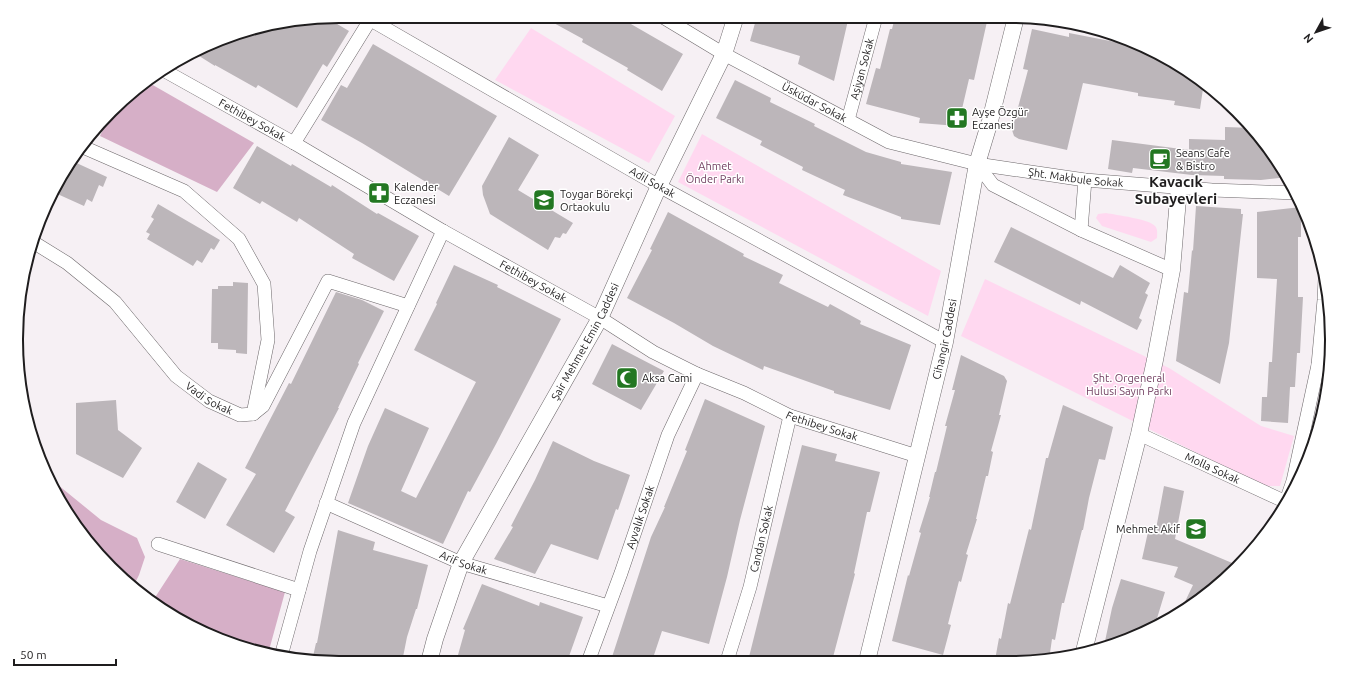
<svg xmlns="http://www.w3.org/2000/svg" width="1348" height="679" font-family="Ubuntu,sans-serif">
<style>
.green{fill:#ffd8f0}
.forest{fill:#d6afc7}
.building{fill:#bcb6ba}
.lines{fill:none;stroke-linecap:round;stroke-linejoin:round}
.minor-casing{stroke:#6d686b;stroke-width:14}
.tertiary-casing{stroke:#6d686b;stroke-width:17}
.minor{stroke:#fff;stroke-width:13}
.tertiary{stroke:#fff;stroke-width:16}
.labels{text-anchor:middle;stroke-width:3;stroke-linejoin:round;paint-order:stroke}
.street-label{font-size:11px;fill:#1f1d1e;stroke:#fff}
.poi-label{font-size:11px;fill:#1f1d1e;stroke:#fff;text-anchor:start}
.park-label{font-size:11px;fill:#723f61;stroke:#fff}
.district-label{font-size:15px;font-weight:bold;fill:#1f1d1e;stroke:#fff}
.rim{fill:none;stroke:#1f1d1e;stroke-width:2}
</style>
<rect width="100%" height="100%" fill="#f6f0f4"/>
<path class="green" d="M 531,28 L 675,116 L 649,163 L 495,80 Z
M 702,134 L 941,271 L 928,316 L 678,182 Z
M 1106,213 C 1116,215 1149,219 1155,226 C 1158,229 1157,234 1157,238 L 1151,242 L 1102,226 L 1096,218 L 1098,214 Z
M 985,279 L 1169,368 L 1261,426 L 1294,436 L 1280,486 L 1264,486 L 961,336 Z"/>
<path class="forest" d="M 151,84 L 254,143 L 217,192 L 100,136 L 108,119 L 133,93 L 140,94 Z
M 47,476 L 101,520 L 137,538 L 145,557 L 139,575 L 134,585 L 111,568 L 49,482 Z
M 180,559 L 285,592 L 268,654 L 256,652 L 197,630 L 154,599 Z"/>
<path class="building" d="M 541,16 L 617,16 L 683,54 L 662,91 L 627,70 L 628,68 L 582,42 L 583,39 Z
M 757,16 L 849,16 L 834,81 L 798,64 L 800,56 L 750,41 Z
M 895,17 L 988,17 L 974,80 L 969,79 L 958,126 L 919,123 L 920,118 L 866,104 L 876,68 L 880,69 L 890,29 L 892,29 Z
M 327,18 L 349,31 L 327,67 L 323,64 L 297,108 L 258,85 L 256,88 L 215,65 L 215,66 L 196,54 L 235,33 Z
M 1032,29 L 1069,37 L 1069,33 L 1136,46 L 1136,48 L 1153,50 L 1204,82 L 1200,109 L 1174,105 L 1175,101 L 1138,96 L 1138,93 L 1083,83 L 1067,150 L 1019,139 L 1014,136 L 1012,130 L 1028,70 L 1023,69 Z
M 373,44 L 497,116 L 449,196 L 362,143 L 321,120 L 341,85 L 347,88 Z
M 735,80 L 771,98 L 770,102 L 815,124 L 814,126 L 866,152 L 901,162 L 901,164 L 952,172 L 940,225 L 901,219 L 901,217 L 843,195 L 845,190 L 802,170 L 803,167 L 760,145 L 762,141 L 716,118 Z
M 1225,127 L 1253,128 L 1288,177 L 1261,180 L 1224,179 L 1224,176 L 1192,175 L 1133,168 L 1132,173 L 1108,169 L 1112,140 L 1189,150 L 1189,139 L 1225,140 Z
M 509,137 L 539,155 L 518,190 L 573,223 L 566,234 L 563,233 L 560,238 L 555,237 L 548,250 L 490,214 L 483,195 L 482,186 Z
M 257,146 L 291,166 L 292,164 L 331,187 L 332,185 L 377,214 L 378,213 L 419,236 L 394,281 L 352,258 L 354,254 L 299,218 L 297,222 L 262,201 L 260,204 L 233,188 Z
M 70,160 L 107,177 L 103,187 L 99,185 L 92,202 L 87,199 L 84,206 L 53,192 Z
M 158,204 L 220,240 L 214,250 L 211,248 L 202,263 L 197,260 L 193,266 L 147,239 L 150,234 L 146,232 L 154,219 L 151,217 Z
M 1196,206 L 1241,209 L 1241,214 L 1243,214 L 1229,343 L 1220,384 L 1176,361 L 1184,292 L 1188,293 L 1192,250 L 1193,251 Z
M 1301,207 L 1301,237 L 1298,237 L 1298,297 L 1303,297 L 1300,353 L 1297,353 L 1295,387 L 1290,387 L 1288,423 L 1261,421 L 1262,397 L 1267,397 L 1269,362 L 1272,362 L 1277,279 L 1257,278 L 1257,212 Z
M 668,212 L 744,254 L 743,256 L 783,275 L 779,283 L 828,307 L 830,304 L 861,321 L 860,324 L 911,345 L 890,410 L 834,393 L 834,391 L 764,366 L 763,370 L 713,346 L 674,323 L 627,298 L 652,250 L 650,249 Z
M 1011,227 L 1113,278 L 1120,265 L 1150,283 L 1145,293 L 1148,295 L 1139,318 L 1142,320 L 1137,330 L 1081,301 L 1080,305 L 994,262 Z
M 454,265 L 498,285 L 497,287 L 561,319 L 496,444 L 470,492 L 468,491 L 443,544 L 348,503 L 368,446 L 385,408 L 429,428 L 401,491 L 416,498 L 476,382 L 414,350 L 437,304 L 436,303 Z
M 233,282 L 248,283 L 247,354 L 236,353 L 236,350 L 218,349 L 218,343 L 211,343 L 212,289 L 218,289 L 218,286 L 233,286 Z
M 336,292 L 362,300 L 384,311 L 358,363 L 359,364 L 338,408 L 339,408 L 285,511 L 295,517 L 274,553 L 226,525 L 256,474 L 245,468 L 289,383 L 291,384 Z
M 612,344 L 664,371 L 641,410 L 592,384 Z
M 961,355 L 1004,376 L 1007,381 L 999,415 L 1001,415 L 991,451 L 993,452 L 988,476 L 986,476 L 976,519 L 977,519 L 966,554 L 968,555 L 961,582 L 959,581 L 948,624 L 951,625 L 943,655 L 892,641 L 908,575 L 909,576 L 921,533 L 919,532 L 930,497 L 929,497 L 935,472 L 936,472 L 947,426 L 945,426 L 955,390 L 952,390 Z
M 705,399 L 765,426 L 740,520 L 727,577 L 709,644 L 662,631 L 652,661 L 626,661 L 612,657 L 651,537 L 665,507 L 664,507 L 687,451 L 685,450 Z
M 116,400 L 118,430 L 142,448 L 123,478 L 76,454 L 76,403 Z
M 1063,405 L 1113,427 L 1105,460 L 1099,459 L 1089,498 L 1083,530 L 1082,530 L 1064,603 L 1062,603 L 1055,640 L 1052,639 L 1049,660 L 995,660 L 999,638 L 1001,639 L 1008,603 L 1010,604 L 1029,529 L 1031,530 L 1046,458 L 1048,458 Z
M 553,441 L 594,461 L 630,475 L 618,510 L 616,509 L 598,560 L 551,544 L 535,574 L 494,559 L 513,527 L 511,526 L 535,480 Z
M 802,445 L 837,454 L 835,461 L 880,472 L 870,512 L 867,512 L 854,573 L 855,574 L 832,661 L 819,657 L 819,661 L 748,661 Z
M 198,462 L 227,479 L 205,519 L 176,502 Z
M 1164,486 L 1184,491 L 1175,539 L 1237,565 L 1205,596 L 1181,610 L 1193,585 L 1174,577 L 1178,567 L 1142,559 L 1148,532 L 1156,529 Z
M 338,530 L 375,542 L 373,550 L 428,565 L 417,609 L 416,609 L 407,637 L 402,662 L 312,661 L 316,643 L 317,643 Z
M 1121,579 L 1165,592 L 1155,625 L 1132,638 L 1104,646 L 1112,608 Z
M 482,584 L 539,606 L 540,602 L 583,617 L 567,662 L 456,662 L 465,630 L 463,629 Z"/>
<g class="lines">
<g class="minor-casing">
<g id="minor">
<path id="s1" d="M 364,16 L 659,186 L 945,342"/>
<path id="s2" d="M 661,16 L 724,54 L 889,142 L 977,164 L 1085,180 L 1212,190 L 1296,193"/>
<path id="s3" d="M 165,71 L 294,143 L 443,231 L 600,318 L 653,352 L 697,374 L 744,393 L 790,416 L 917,456"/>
<path id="s4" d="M 848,120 L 876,17"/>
<path d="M 294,143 L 370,20"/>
<path d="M 83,147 L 184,191 L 239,239 L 264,284 L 268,340 L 253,414"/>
<path d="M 977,164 L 993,185 L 1081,230 L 1172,270"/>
<path d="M 1081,230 L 1085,180"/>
<path id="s5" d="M 33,242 L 67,263 L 115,302 L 176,376 L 209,401 L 240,415 L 253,414 L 263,406 L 328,281 L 408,306"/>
<path d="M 1318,365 L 1331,364"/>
<path id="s6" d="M 1139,434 L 1286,502"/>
<path id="s7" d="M 326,503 L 461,563 L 608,606"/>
<path d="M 1285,504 L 1293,481 L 1318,365 L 1324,300 L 1325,279"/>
<path d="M 158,544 L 299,590"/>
<path d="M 281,656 L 310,551 L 354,423 L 443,231"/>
<path id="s8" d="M 727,661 L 750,587 L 790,416"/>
<path id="s9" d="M 588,662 L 621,573 L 668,435 L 697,374"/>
</g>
</g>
<g class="tertiary-casing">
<g id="tertiary">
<path d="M 1084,651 L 1139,434 L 1155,360 L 1172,270 L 1179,187"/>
<path id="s10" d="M 867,661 L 945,342 L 977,164 L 990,121 L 1016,17"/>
<path id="s11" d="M 429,662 L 435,639 L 461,563 L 600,318 L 659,186 L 724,54 L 736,16"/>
</g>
</g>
<use href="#minor" class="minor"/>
<use href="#tertiary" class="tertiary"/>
</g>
<defs>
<g id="pharmacy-square" transform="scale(1.15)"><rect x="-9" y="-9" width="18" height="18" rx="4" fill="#237722" stroke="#fff"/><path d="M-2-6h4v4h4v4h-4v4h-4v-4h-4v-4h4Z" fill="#fff"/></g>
<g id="cafe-square" transform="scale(1.15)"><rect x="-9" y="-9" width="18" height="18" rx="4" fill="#237722" stroke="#fff"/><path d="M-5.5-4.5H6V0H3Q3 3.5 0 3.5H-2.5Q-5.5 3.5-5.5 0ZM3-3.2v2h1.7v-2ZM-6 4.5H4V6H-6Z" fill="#fff"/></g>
<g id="school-square" transform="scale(1.15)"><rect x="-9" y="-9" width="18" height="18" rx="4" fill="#237722" stroke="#fff"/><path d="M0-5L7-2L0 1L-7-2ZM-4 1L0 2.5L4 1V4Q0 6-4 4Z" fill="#fff"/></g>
<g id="mosque-square" transform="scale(1.15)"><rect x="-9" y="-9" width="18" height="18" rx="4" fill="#237722" stroke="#fff"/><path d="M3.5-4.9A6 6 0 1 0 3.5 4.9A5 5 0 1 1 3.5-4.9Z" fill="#fff"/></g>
</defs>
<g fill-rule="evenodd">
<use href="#pharmacy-square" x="957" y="118"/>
<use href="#cafe-square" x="1160" y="159"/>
<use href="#pharmacy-square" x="379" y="193"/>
<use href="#school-square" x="544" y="200"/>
<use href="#mosque-square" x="627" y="378"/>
<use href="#school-square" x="1196" y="529"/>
</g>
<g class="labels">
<g class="street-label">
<text dy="4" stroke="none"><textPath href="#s4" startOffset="53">Aşiyan Sokak</textPath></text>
<text dy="4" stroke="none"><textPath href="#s2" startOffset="176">Üsküdar Sokak</textPath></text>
<text dy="4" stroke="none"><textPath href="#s3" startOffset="100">Fethibey Sokak</textPath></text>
<text dy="4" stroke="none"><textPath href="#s2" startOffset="451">Şht. Makbule Sokak</textPath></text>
<text dy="4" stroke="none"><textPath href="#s1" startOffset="333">Adil Sokak</textPath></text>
<text dy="4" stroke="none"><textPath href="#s3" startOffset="424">Fethibey Sokak</textPath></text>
<text dy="4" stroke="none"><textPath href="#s10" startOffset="331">Cihangir Caddesi</textPath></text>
<text dy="4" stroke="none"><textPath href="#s11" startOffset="358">Şair Mehmet Emin Caddesi</textPath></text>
<text dy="4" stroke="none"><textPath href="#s5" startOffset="238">Vadi Sokak</textPath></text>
<text dy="4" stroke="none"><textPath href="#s3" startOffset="748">Fethibey Sokak</textPath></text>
<text dy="4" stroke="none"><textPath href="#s6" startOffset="81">Molla Sokak</textPath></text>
<text dy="4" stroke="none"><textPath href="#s9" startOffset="154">Ayvalık Sokak</textPath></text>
<text dy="4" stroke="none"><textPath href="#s8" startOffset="127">Candan Sokak</textPath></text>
<text dy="4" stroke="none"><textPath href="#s7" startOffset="150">Arif Sokak</textPath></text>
</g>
<g class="poi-label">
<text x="972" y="116">Ayşe Özgür<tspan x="972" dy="13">Eczanesi</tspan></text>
<text x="1176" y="157">Seans Cafe<tspan x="1176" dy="13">&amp; Bistro</tspan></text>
<text x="394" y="191">Kalender<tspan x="394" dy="13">Eczanesi</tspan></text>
<text x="560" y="198">Toygar Börekçi<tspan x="560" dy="13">Ortaokulu</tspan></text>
<text x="642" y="382">Aksa Cami</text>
<text x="1180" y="533" text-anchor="end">Mehmet Akif</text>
</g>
<g class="park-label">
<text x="715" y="170">Ahmet<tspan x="715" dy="13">Önder Parkı</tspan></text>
<text x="1129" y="382">Şht. Orgeneral<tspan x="1129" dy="13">Hulusi Sayın Parkı</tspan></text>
</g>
<g class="district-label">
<text x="1176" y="187">Kavacık<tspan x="1176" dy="17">Subayevleri</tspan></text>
</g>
</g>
<path d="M0 0H1348V679H0ZM339 23H1009A316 316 0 0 1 1325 339V340A316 316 0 0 1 1009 656H339A316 316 0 0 1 23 340V339A316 316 0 0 1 339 23Z" fill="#fff" fill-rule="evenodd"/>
<path class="rim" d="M339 23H1009A316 316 0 0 1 1325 339V340A316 316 0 0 1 1009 656H339A316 316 0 0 1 23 340V339A316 316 0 0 1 339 23Z"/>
<g transform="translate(1316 32) rotate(230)" stroke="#ffffff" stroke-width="3" paint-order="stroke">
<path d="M0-3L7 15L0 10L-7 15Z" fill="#1f1d1e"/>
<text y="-6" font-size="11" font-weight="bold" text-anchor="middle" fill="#1f1d1e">N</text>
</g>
<path d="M14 659v6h102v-6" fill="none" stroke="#1f1d1e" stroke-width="2"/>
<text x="20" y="659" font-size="12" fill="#1f1d1e" stroke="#ffffff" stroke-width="3" paint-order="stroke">50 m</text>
</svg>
